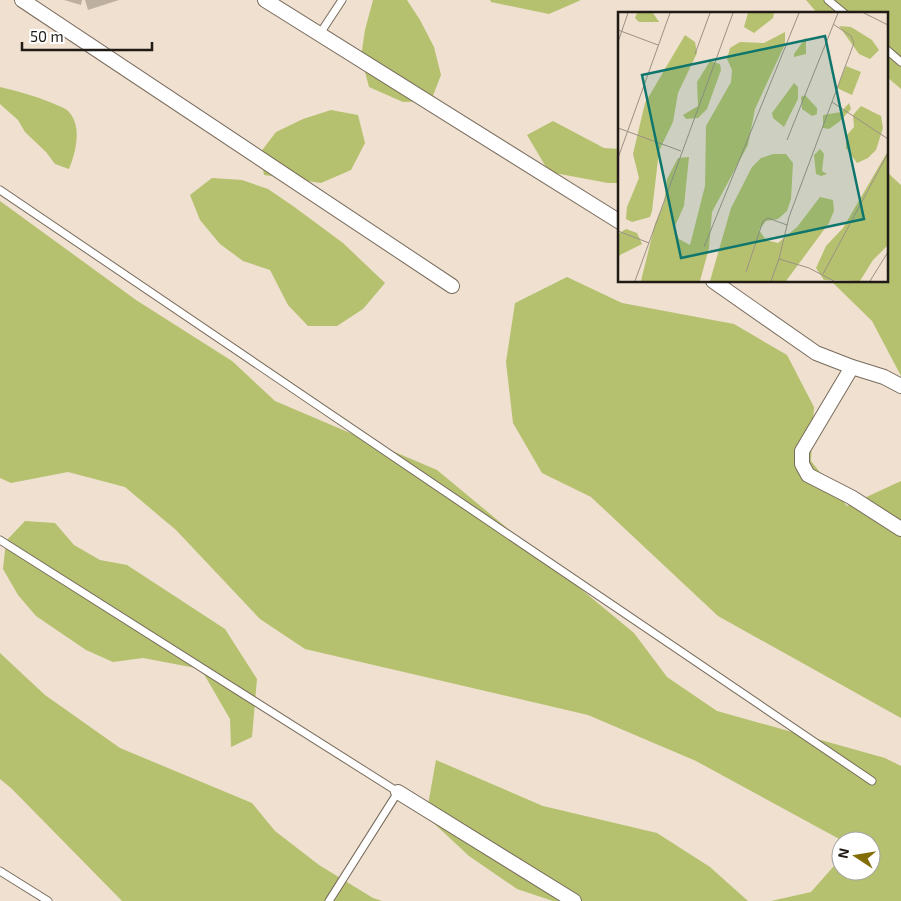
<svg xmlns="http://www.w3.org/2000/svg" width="901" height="901" font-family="'Exo 2',sans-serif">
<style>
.green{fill:#b5c16e}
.building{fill:#beb0a0}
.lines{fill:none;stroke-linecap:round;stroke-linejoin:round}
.lane-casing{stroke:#786b5c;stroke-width:9}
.street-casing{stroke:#786b5c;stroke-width:16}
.lane{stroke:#fff;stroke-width:7}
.street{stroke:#fff;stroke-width:14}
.inset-road{fill:none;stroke:#9c9185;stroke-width:1}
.view{fill:#0f766e;fill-opacity:0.15;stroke:#0f766e;stroke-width:2.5}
.inset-edge{fill:none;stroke:#201b15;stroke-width:2.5}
</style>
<rect width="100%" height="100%" fill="#efe0d0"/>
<path class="green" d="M 373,0 L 407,0 L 420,20 L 434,47 L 441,75 L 431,101 L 403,102 L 369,87 L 361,57 L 365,30 Z
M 490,0 L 581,0 L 549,14 L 491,2 Z
M 806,0 L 901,0 L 901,89 L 887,77 L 887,14 L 818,14 Z
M 0,87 C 18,91 35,96 52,103 C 56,105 63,107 67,110 C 83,124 76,152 69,169 L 55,164 L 46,152 L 25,132 L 18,120 L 0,104 Z
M 331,110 L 358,115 L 365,143 L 351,170 L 321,183 L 264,175 L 260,153 L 276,132 L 303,119 Z
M 553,121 L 604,148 L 620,149 L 620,183 L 608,183 L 549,172 L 527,135 Z
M 887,172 L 901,185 L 901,376 L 872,321 L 831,281 L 887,281 Z
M 212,178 L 242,180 L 268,189 L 293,206 L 343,243 L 385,283 L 363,309 L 337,326 L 308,326 L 288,305 L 270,270 L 243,261 L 220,244 L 200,220 L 190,195 Z
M 0,201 L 136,300 L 232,361 L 275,401 L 437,470 L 634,633 L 667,677 L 717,711 L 885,758 L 901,766 L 901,901 L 771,901 L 811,892 L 841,858 L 841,871 L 871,871 L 871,841 L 843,841 L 696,761 L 588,715 L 305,649 L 260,619 L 176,530 L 125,487 L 68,472 L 11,483 L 0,478 Z
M 567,277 L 622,303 L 734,324 L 787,355 L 814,407 L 811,461 L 847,506 L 901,481 L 901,718 L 718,616 L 591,497 L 542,473 L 513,423 L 506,362 L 515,303 Z
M 25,521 L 55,523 L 74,545 L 100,560 L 127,565 L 225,629 L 257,679 L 252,737 L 231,747 L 230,719 L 201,669 L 143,658 L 113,662 L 86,650 L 36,616 L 18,595 L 3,569 L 6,541 Z
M 0,653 L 45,695 L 120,748 L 252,803 L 275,831 L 319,865 L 373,898 L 382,901 L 122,901 L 11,788 L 0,779 Z
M 436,760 L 543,806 L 657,833 L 710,867 L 748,901 L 553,901 L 517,889 L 469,856 L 426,816 Z"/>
<path class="building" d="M 64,0 L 82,0 L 81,5 Z
M 85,0 L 119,0 L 88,10 Z"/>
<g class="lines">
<g class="lane-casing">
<path id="lane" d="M 828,0 L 845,14
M 319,35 L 342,0
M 887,50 L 901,62
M 0,190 L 872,781
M 0,540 L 398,792 L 329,901
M 0,871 L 48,901"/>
</g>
<g class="street-casing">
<path id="street" d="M 22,0 L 452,286
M 265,0 L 620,222
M 713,281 L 816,353 L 852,367 L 884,377 L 901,386
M 852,367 L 802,451 L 802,464 L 808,475 L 851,497 L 901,529
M 398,792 L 574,901"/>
</g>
<use href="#lane" class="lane"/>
<use href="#street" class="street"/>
</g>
<g transform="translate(618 12)">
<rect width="270" height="270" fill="#efe0d0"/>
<path d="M 19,1 L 35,1 L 41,10 L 21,10 L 17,6 ZM 130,1 L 156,1 L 155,6 L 136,21 L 126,15 ZM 221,14 L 233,15 L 254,28 L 261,38 L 252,47 L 241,42 ZM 167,20 L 167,32 L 137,97 L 130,133 L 94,200 L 91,236 L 82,269 L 23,269 L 37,212 L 46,191 L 49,167 L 60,146 L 71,145 L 66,194 L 56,216 L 61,227 L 72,233 L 87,174 L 88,114 L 113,70 L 114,58 L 109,47 L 112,36 L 122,30 L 146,31 ZM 67,23 L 77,30 L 79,41 L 60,81 L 55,110 L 41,139 L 34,199 L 32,205 L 14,210 L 8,207 L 9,195 L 21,166 L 15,142 L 27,91 ZM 188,25 L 188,42 L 176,45 L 176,42 ZM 92,49 L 102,52 L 103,58 L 89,97 L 80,106 L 68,107 L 65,103 L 80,94 L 79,70 ZM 228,54 L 243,60 L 234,83 L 219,76 ZM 176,71 L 180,75 L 180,87 L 166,115 L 155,106 L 154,101 ZM 187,83 L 199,96 L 199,102 L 194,104 L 184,97 L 183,85 ZM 231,91 L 233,97 L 221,110 L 211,117 L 205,116 L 205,103 L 223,100 ZM 243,94 L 263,104 L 265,116 L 258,138 L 250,146 L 239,151 L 228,136 L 228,124 L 236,115 L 235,103 ZM 202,137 L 206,142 L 204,159 L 209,162 L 203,164 L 198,162 L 196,143 ZM 270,139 L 270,233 L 255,248 L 242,269 L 206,268 L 198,256 L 208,234 L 225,216 ZM 155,142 L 168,142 L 175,151 L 173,187 L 169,199 L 160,207 L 148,209 L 141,218 L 148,228 L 160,231 L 179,215 L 202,185 L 215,188 L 216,199 L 211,211 L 168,269 L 92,269 L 113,196 L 134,155 L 143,146 ZM 8,217 L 19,221 L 24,232 L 2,243 L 0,247 L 0,222 Z" fill="#b5c16e"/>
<path class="inset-road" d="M 246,1 L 270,13M 215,12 L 233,24 L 236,31 L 171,205 L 161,247 L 191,256 L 216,269M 0,18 L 40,33M 0,30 L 10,1M 77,42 L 92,1M 214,90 L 270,127M 0,116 L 63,139M 169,128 L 220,1M 0,146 L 52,1M 0,219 L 31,231M 86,235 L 181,1M 128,260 L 145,209 L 150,206 L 169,213M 205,262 L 270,141M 17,269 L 115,1M 153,269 L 161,247M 252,269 L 270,240"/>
<path class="view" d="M 207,24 L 246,207 L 63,246 L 24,63 Z"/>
<rect width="270" height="270" class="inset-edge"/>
</g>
<g transform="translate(856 856) rotate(282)"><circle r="24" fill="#ffffff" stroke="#a6a4a1"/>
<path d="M0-4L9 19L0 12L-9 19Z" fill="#836d09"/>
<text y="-8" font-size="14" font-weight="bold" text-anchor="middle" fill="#201b15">N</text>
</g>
<path d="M22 42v8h130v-8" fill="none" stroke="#201b15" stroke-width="2.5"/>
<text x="30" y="42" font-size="15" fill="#201b15" stroke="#ffffff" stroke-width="4" paint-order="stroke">50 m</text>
</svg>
